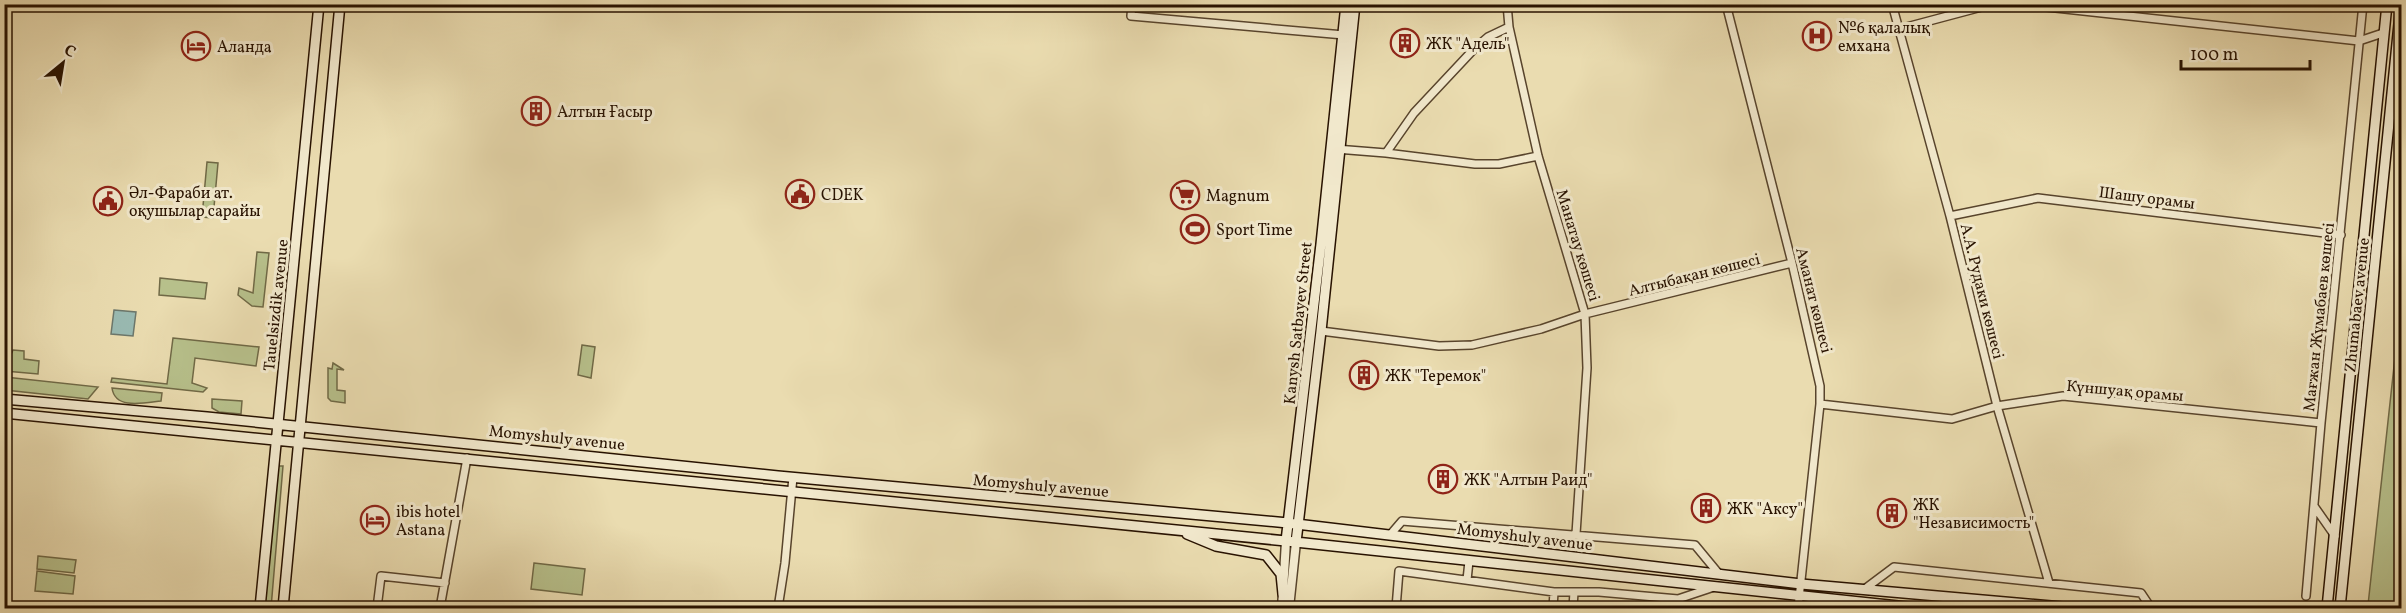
<svg xmlns="http://www.w3.org/2000/svg" width="2406" height="613" font-family="Vollkorn,serif">
<style>
.green{fill:#b7c08b;stroke:#706946;stroke-width:1.5}
.water{fill:#99bab2;stroke:#6c776b;stroke-width:1.5}
.lines{fill:none;stroke-linecap:round;stroke-linejoin:round}
.minor-casing{stroke:#58442c;stroke-width:10}
.tertiary-casing{stroke:#58442c;stroke-width:11}
.secondary-casing{stroke:#281200;stroke-width:12}
.minor{stroke:#f1e8cc;stroke-width:7}
.tertiary{stroke:#f1e8cc;stroke-width:8}
.secondary{stroke:#f1e8cc;stroke-width:9}
.labels{text-anchor:middle;stroke-width:6;stroke-linejoin:round;paint-order:stroke}
.poi-label{font-size:16px;fill:#281200;stroke:#f1e8cc;text-anchor:start}
.street-label{font-size:16px;fill:#281200;stroke:#f1e8cc}
</style>
<rect width="100%" height="100%" fill="#eadcb0"/>
<filter id="stains"><feTurbulence type="fractalNoise" baseFrequency=".00333" numOctaves="4"/><feColorMatrix values="0 0 0 0 .2 0 0 0 0 .09 0 0 0 0 .02 0 0 0 .5 -.17"/></filter>
<radialGradient id="worn" r=".72"><stop offset=".6" stop-color="#630" stop-opacity="0"/><stop offset="1" stop-color="#630" stop-opacity=".3"/></radialGradient>
<path class="green" d="M 207,162 L 218,163 L 213,218 L 202,217 Z
M 257,252 L 269,253 L 263,307 L 252,306 L 238,295 L 239,288 L 253,293 Z
M 160,278 L 207,283 L 205,299 L 159,295 Z
M 2401,302 L 2401,608 L 2368,605 Z
M 173,338 L 259,347 L 256,366 L 195,358 L 192,383 L 207,388 L 203,392 L 111,382 L 112,378 L 167,384 Z
M 582,345 L 595,347 L 591,378 L 578,375 Z
M 13,350 L 24,351 L 24,359 L 39,361 L 38,374 L 5,371 L 5,361 L 10,357 Z
M 333,363 L 344,370 L 337,369 L 337,390 L 345,391 L 345,403 L 331,401 L 328,398 L 328,368 L 332,369 Z
M 5,377 L 98,387 L 88,399 L 5,390 Z
M 112,388 L 162,393 L 161,401 C 144,403 115,410 112,388 Z
M 212,399 L 242,401 L 241,414 L 219,412 L 212,408 Z
M 276,466 L 283,466 L 271,608 L 264,608 Z
M 38,556 L 76,560 L 74,573 L 37,569 Z
M 534,563 L 585,569 L 582,595 L 531,589 Z
M 37,571 L 75,576 L 73,594 L 35,591 Z"/>
<path class="water" d="M 114,310 L 136,312 L 133,336 L 111,334 Z"/>
<g class="lines">
<g class="minor-casing">
<path id="minor" d="M 1132,4 L 1131,16 L 1344,35
M 1507,4 L 1509,27 L 1538,156 L 1585,314 L 1587,368 L 1576,534
M 1726,4 L 1792,263 L 1820,386 L 1820,404 L 1798,608
M 1892,4 L 1950,216 L 1997,406 L 2049,583
M 2018,4 L 2359,41 L 2383,33
M 1899,29 L 1989,5 L 2015,4
M 1336,149 L 1386,153 L 1414,113 L 1474,49 L 1488,37 L 1509,27
M 1386,153 L 1475,164 L 1499,164 L 1538,156
M 1950,216 L 2038,198 L 2341,235
M 1321,331 L 1439,346 L 1472,345 L 1541,329 L 1585,314 L 1792,263
M 1820,404 L 1952,419 L 1997,406 L 2063,396 L 2321,423
M 2314,506 L 2335,536
M 1390,535 L 1402,521 L 1695,545 L 1719,574
M 1467,580 L 1469,561
M 1866,588 L 1894,567 L 2141,593 L 2151,608
M 2306,596 L 2321,423 L 2363,4
M 377,608 L 381,576 L 445,583
M 440,608 L 467,458
M 778,608 L 785,563 L 793,477
M 1396,608 L 1399,571 L 1554,592 L 1599,592 L 1678,599 L 1714,587
M 1553,608 L 1554,592
M 1573,608 L 1574,592"/>
</g>
<g class="tertiary-casing">
<path id="tertiary" d="M 1282,608 L 1286,541
M 1289,608 L 1296,542"/>
</g>
<g class="secondary-casing">
<path id="secondary" d="M 4,399 L 207,417 L 778,476 L 1288,523 L 1801,584 L 2074,608
M 4,413 L 1286,541 L 1917,608
M 1187,534 L 1216,546 L 1266,555 L 1281,574 L 1283,594
M 1286,541 L 1321,244 L 1346,4
M 1296,542 L 1321,331 L 1355,4
M 260,608 L 319,4
M 283,608 L 340,4
M 2327,608 L 2387,4
M 2340,608 L 2401,4"/>
</g>
<use href="#minor" class="minor"/>
<use href="#tertiary" class="tertiary"/>
<use href="#secondary" class="secondary"/>
</g>
<defs>
<g id="hospital-ring" transform="scale(1.5)"><circle r="9.5" fill="#f1e8cc" stroke="#8f2418" stroke-width="1.5"/><path d="M-5-5h3v3.5h4V-5h3V5h-3V1.5h-4V5h-3Z" fill="#8f2418"/></g>
<g id="building-ring" transform="scale(1.5)"><circle r="9.5" fill="#f1e8cc" stroke="#8f2418" stroke-width="1.5"/><path d="M-4-6H4V6H1V3H-1V6H-4ZM-2.5-4.3h1.7v1.8h-1.7ZM.8-4.3h1.7v1.8H.8ZM-2.5-1h1.7V.8h-1.7ZM.8-1h1.7V.8H.8Z" fill="#8f2418"/></g>
<g id="hotel-ring" transform="scale(1.5)"><circle r="9.5" fill="#f1e8cc" stroke="#8f2418" stroke-width="1.5"/><path d="M-6-4.5h1.5V1H6V5H4.5V3h-9V5H-6ZM-4 0a1.8 1.8 0 1 1 3.6 0ZM.5 0V-2.5h3Q6-2.5 6 0Z" fill="#8f2418"/></g>
<g id="civic-ring" transform="scale(1.5)"><circle r="9.5" fill="#f1e8cc" stroke="#8f2418" stroke-width="1.5"/><path d="M-.6-6.5H3V-4.5H.6V-3L4-1V1h2V6H-6V1h2V-1L-.6-3ZM-1.2 2.5V6h2.4V2.5Z" fill="#8f2418"/></g>
<g id="supermarket-ring" transform="scale(1.5)"><circle r="9.5" fill="#f1e8cc" stroke="#8f2418" stroke-width="1.5"/><path d="M-6-5.5h2.5l.6 2H6L4.5 2H-2.5L-4.4-4H-6ZM-1.5 3.2a1.3 1.3 0 1 0 .1 0ZM3 3.2a1.3 1.3 0 1 0 .1 0Z" fill="#8f2418"/></g>
<g id="stadium-ring" transform="scale(1.5)"><circle r="9.5" fill="#f1e8cc" stroke="#8f2418" stroke-width="1.5"/><path d="M0-5a6.5 5 0 1 0 0 10a6.5 5 0 1 0 0-10ZM-3.5-1.8h7v3.6h-7Z" fill="#8f2418"/></g>
</defs>
<g fill-rule="evenodd">
<use href="#hospital-ring" x="1817" y="36"/>
<use href="#building-ring" x="1405" y="43"/>
<use href="#hotel-ring" x="196" y="46"/>
<use href="#building-ring" x="536" y="111"/>
<use href="#civic-ring" x="800" y="194"/>
<use href="#supermarket-ring" x="1185" y="195"/>
<use href="#civic-ring" x="108" y="201"/>
<use href="#stadium-ring" x="1195" y="229"/>
<use href="#building-ring" x="1364" y="375"/>
<use href="#building-ring" x="1443" y="479"/>
<use href="#building-ring" x="1706" y="508"/>
<use href="#building-ring" x="1892" y="513"/>
<use href="#hotel-ring" x="375" y="520"/>
</g>
<g class="labels">
<g class="poi-label">
<text x="1838" y="33">№6 қалалық<tspan x="1838" dy="18">емхана</tspan></text>
<text x="1426" y="49">ЖК "Адель"</text>
<text x="217" y="52">Аланда</text>
<text x="557" y="117">Алтын Ғасыр</text>
<text x="129" y="198">Әл-Фараби ат.<tspan x="129" dy="18">оқушылар сарайы</tspan></text>
<text x="821" y="200">CDEK</text>
<text x="1206" y="201">Magnum</text>
<text x="1216" y="235">Sport Time</text>
<text x="1385" y="381">ЖК "Теремок"</text>
<text x="1464" y="485">ЖК "Алтын Раид"</text>
<text x="1913" y="510">ЖК<tspan x="1913" dy="18">"Независимость"</tspan></text>
<text x="1727" y="514">ЖК "Аксу"</text>
<text x="396" y="517">ibis hotel<tspan x="396" dy="18">Astana</tspan></text>
</g>
<g class="street-label">
<text transform="translate(2147 197) rotate(7)" y="6">Шашу орамы</text>
<text transform="translate(1579 245) rotate(73)" y="6">Манатау көшесі</text>
<text transform="translate(1694 274) rotate(-14)" y="6">Алтыбақан көшесі</text>
<text transform="translate(1983 291) rotate(76)" y="6">А.А. Рудаки көшесі</text>
<text transform="translate(1815 300) rotate(76)" y="6">Аманат көшесі</text>
<text transform="translate(275 305) rotate(-84)" y="6">Tauelsizdik avenue</text>
<text transform="translate(2356 305) rotate(-84)" y="6">Zhumabaev avenue</text>
<text transform="translate(2318 317) rotate(-84)" y="6">Мағжан Жұмабаев көшесі</text>
<text transform="translate(1297 323) rotate(-84)" y="6">Kanysh Satbayev Street</text>
<text transform="translate(2125 390) rotate(5)" y="6">Күншуақ орамы</text>
<text transform="translate(557 437) rotate(6)" y="6">Momyshuly avenue</text>
<text transform="translate(1041 485) rotate(5)" y="6">Momyshuly avenue</text>
<text transform="translate(1525 536) rotate(7)" y="6">Momyshuly avenue</text>
</g>
</g>
<rect width="2406" height="613" fill="none" stroke="#eadcb0" stroke-width="24"/>
<rect x="6" y="6" width="2394" height="601" fill="none" stroke="#281200" stroke-width="3"/>
<rect x="12" y="12" width="2382" height="589" fill="none" stroke="#281200" stroke-width="1.5"/>
<g transform="translate(63 63) rotate(30)" stroke="#f1e8cc" stroke-width="4.5" paint-order="stroke">
<path d="M0-4.5L10 22L0 15L-10 22Z" fill="#281200"/>
<text y="-9" font-size="16" font-weight="bold" text-anchor="middle" fill="#281200">С</text>
</g>
<path d="M2181 60v9h129v-9" fill="none" stroke="#281200" stroke-width="3"/>
<text x="2190" y="60" font-size="18" fill="#281200" stroke="#f1e8cc" stroke-width="4.5" paint-order="stroke">100 m</text>
<rect width="100%" height="100%" filter="url(#stains)"/>
<rect width="100%" height="100%" fill="url(#worn)"/>
</svg>
